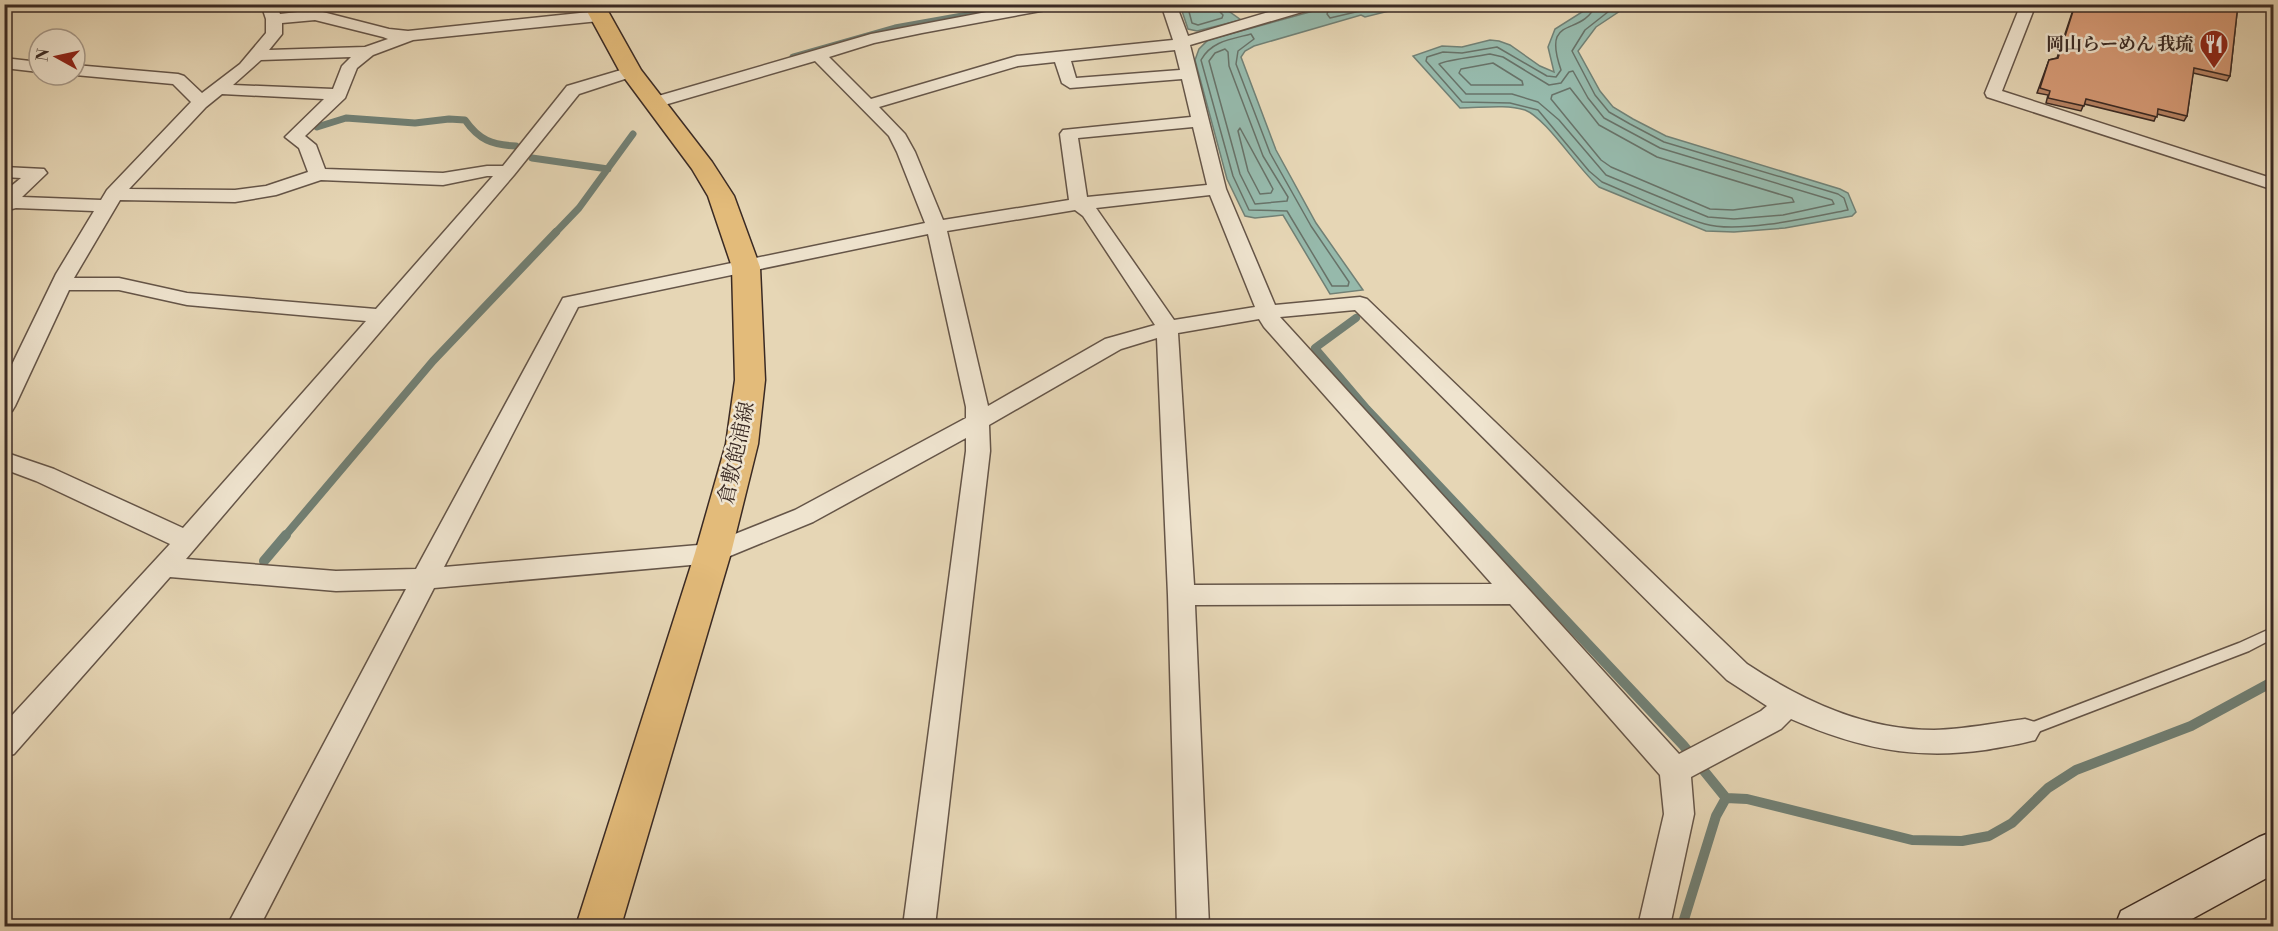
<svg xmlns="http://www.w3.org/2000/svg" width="2278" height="931" font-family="'Libre Bodoni','Noto Serif JP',serif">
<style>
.water{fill:#96b9ab;stroke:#718075;stroke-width:1.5}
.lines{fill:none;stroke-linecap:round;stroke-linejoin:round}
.shore{stroke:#687268;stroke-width:1.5}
.stream-far2{stroke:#718075;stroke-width:7}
.stream-far1{stroke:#718075;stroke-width:8}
.stream{stroke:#718075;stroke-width:10}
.lane-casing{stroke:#655548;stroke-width:3}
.street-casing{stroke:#655548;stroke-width:3}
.secondary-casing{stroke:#3a2a24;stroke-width:3}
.primary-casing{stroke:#3a2a24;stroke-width:3}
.lane{fill:#efe4cf;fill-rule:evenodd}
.street{fill:#efe4cf;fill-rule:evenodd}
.secondary{fill:#efe4cf;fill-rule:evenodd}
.primary{fill:#e3bb7a;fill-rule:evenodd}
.wall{fill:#b98566;stroke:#3a2a24;stroke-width:1.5}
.building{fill:#d79b77;stroke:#3a2a24;stroke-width:1.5}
.labels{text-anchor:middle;stroke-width:5;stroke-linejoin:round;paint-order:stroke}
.far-poi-label{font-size:18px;font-weight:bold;fill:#3a2a24;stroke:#efe4cf;text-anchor:end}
.street-label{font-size:21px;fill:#3a2a24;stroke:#efe4cf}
</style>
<rect width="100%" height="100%" fill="#e6d6b5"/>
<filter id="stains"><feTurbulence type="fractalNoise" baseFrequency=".00333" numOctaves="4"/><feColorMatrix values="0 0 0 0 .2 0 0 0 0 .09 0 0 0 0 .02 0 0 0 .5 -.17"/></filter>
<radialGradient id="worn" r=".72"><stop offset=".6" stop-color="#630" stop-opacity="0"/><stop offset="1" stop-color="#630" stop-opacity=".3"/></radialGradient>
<path class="water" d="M 1180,5 L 1220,5 L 1241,20 L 1197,31 L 1188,29 Z
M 1335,5 L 1413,5 L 1365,17 L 1361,15 L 1254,46 L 1245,51 L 1241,57 L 1276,150 L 1316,223 L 1363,290 L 1330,294 L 1283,215 L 1255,218 L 1245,216 L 1227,179 L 1195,60 L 1199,49 L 1208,40 Z
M 1593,5 L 1629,5 L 1596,27 L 1578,51 L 1600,91 L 1613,107 L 1633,119 L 1666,136 L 1840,189 L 1848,193 L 1856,212 L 1852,216 L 1785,228 L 1734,232 L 1706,231 L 1599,187 C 1578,169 1546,118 1525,110 C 1505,104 1481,108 1460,108 L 1413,56 L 1442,46 L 1462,47 L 1490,40 L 1499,41 L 1510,45 L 1540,66 L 1554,72 L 1548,47 L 1555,29 Z"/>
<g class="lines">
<path class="shore" d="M 1187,4 L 1192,23 L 1198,25 L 1222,18 L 1223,15 L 1218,10 L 1217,4
M 1331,4 L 1327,14 L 1330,18 L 1390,4
M 1596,4 C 1582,39 1541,12 1561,70 L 1556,77 L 1547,76 L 1497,47 L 1462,53 L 1443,52 L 1427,57 L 1426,61 L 1462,102 L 1510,103 L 1538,110 L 1589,171 L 1602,182 C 1636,196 1670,214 1705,224 C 1738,234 1813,217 1848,210 L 1844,198 L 1838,194 L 1664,142 L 1630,124 L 1609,112 L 1595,95 L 1572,51 L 1585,30 L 1618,4
M 1251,34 L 1254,39 L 1238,51 L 1236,64 L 1270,153 L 1311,226 L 1349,282 L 1348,286 L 1332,286 L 1287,211 L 1249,210 L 1233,176 L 1201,60 C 1211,41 1232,39 1251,34 Z
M 1225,49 L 1228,52 L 1229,66 L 1263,156 L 1288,197 L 1287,201 L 1255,204 L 1240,174 L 1209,61 L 1215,53 Z
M 1490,54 L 1503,57 L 1549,85 L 1561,83 L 1569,72 L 1573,71 L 1588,98 L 1604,118 L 1660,148 L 1832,200 L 1834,204 L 1783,215 L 1734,219 L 1708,217 L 1606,175 L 1559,120 L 1538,102 L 1512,94 L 1466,94 L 1439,64 C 1444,60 1480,56 1490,54 Z
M 1493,63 L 1522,81 L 1523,85 L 1471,85 L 1459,73 L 1461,69 Z
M 1570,88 L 1599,125 L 1657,157 L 1792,198 L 1794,202 L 1733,210 L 1710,209 L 1611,167 L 1601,160 L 1551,99 L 1552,95 Z
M 1240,128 L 1273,189 L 1271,193 L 1260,194 L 1248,171 L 1238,131 Z"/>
<path class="stream-far2" d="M 793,57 L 895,28 L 1013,7
M 317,127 L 346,118 L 415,123 L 449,119 L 465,120 C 479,140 492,145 516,146
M 532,158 L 608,169
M 555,233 L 579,208 L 633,134"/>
<path class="stream-far1" d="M 1356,318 L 1315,348 L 1367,409 L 1487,536
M 285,536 L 433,361 L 556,232"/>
<path class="stream" d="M 1485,535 L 1683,745 L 1726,798
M 264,561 L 286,535
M 1682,926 L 1716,816 L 1726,798 L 1747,799 L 1912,840 L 1962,841 L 1989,836 L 2012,823 L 2048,788 L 2076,770 L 2191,726 L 2274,681"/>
<g class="lane-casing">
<path id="lane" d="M 2274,627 L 2274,638 L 2249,651 L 2025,737 L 2020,735 L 2018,731 L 2020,727 L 2239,643 Z"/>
</g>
<g class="street-casing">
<path id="street" d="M 261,4 L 276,4 L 280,14 L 315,10 L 389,29 L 408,31 L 599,11 L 607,16 L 599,21 L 413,40 L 373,55 L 357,68 L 345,98 L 305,136 L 316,145 L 325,169 L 443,173 L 487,166 L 503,166 L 567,86 L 631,67 L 639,72 L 637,75 L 579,94 L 514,175 L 186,559 L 336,571 L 416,569 L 563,298 L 925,223 L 897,152 L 889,136 L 815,61 L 654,108 L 648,107 L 646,103 L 648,99 L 871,34 L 1029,4 L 1064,4 L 1057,8 L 922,33 L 874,43 L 829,57 L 871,99 L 1017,56 L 1173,40 L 1161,4 L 1176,4 L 1188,36 L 1296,4 L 1321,4 L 1319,7 L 1190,45 L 1226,189 L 1275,305 L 1360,297 L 1367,299 L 1747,664 C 1803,701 1865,730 1934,730 C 1965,729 1995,723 2025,719 L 2035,722 L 2040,731 L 2035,740 C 2019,745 2002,747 1985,750 C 1914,760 1857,748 1791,719 L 1781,729 L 1691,777 L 1694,814 L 1670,926 L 1638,926 L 1664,814 L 1660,775 L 1510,604 L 1195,605 L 1209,926 L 1177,926 L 1168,595 L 1157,338 L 1121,349 L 989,425 L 990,451 L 935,926 L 903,926 L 966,451 L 966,438 L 813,522 L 713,563 L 434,588 L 260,926 L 227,926 L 406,589 L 336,591 L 170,577 L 14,754 L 4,757 L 4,724 L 170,544 L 36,481 L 4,469 L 4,452 L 54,469 L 183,528 L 366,321 L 187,305 L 119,290 L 69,290 L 15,406 L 12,411 L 4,413 L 4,381 L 56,274 L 94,211 L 16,208 L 4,211 L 4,192 L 21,178 L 4,177 L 4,167 L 44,169 L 47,173 L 22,197 L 101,200 L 107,190 L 191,102 L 173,84 L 75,75 L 75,65 L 178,74 L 184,76 L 202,93 L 240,64 L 266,33 L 266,19 ZM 315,20 L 383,37 L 388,39 L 365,47 L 269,50 L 282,34 L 282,23 ZM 1175,50 L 1180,70 L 1076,78 L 1071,61 ZM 351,57 L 342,66 L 333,89 L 233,85 L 261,60 ZM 1055,62 L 1062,83 L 1070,88 L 1182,79 L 1191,117 L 1063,130 L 1060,134 L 1069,200 L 943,220 L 915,152 L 905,134 L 879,107 L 1018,66 ZM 222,94 L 324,99 L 285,137 L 299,148 L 308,172 L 266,186 L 235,190 L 129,189 L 206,107 ZM 1193,127 L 1207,185 L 1087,197 L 1078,138 ZM 487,176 L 493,176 L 376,309 L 187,293 L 119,278 L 74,278 L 120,200 L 235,202 L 276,195 L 321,180 L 443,185 ZM 1210,195 L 1255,307 L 1174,320 L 1096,208 ZM 1075,210 L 1083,216 L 1155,325 L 1105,339 L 988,406 L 947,231 ZM 928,234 L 966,407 L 966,418 L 795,510 L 710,544 L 444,567 L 578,307 ZM 1355,310 L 1727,680 L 1767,706 L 1761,711 L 1679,754 L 1280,317 ZM 1259,319 L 1264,327 L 1492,584 L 1194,585 L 1178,333 Z
M 2021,4 L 2036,4 L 2002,91 L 2274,179 L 2274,190 L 1987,97 L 1985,93 Z
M 4,58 L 39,62 L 39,72 L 4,68 Z"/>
</g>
<g class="secondary-casing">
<path id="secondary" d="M 2274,831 L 2274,874 L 2179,926 L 2115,926 L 2121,911 L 2259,837 Z"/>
</g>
<g class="primary-casing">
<path id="primary" d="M 583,4 L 604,4 L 641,70 L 712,162 L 734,196 L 760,267 L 765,380 L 758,444 L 731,553 L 621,926 L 576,926 L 695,553 L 726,444 L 735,380 L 732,267 L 708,196 L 692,169 L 620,72 Z"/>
</g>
<use href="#lane" class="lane"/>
<use href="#street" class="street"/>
<use href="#secondary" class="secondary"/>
<use href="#primary" class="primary"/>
</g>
<path class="wall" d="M 2050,4 L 2238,4 L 2230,76 L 2227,81 L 2193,73 L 2187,116 L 2184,121 L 2157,114 L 2154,121 L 2084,104 L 2081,111 L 2046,103 L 2048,95 L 2037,93 L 2049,60 L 2057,58 L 2073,10 Z"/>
<path class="building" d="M 2072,4 L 2238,4 L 2230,76 L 2194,68 L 2187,116 L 2158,109 L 2157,117 L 2086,99 L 2084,106 L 2048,98 L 2050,91 L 2040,88 L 2049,60 L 2058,58 L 2075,5 Z"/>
<defs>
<g id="restaurant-pin" transform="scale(1.5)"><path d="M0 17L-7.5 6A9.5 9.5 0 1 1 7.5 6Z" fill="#8f2418" stroke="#efe4cf"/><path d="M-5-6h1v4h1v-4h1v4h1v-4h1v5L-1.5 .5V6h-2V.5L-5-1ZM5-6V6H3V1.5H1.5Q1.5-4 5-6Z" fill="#fff"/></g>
</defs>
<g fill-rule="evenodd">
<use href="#restaurant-pin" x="2214" y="44"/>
</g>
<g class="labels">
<g class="far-poi-label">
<text x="2193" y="50">岡山らーめん 我琉</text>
</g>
<g class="street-label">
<text transform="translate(736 453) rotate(-78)" y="7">倉敷飽浦線</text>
</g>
</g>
<rect width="2278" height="931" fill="none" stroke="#e6d6b5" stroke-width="24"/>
<rect x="6" y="6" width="2266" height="919" fill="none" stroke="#3a2a24" stroke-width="3"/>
<rect x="12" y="12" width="2254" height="907" fill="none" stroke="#3a2a24" stroke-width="1.5"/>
<g transform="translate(57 57) rotate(278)"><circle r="28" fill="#efe4cf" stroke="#a79a8b" stroke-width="1.5"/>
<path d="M0-4.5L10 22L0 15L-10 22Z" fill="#8f2418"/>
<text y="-9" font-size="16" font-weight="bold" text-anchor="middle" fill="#3a2a24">N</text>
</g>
<rect width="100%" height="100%" filter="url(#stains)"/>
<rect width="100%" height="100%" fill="url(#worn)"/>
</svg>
